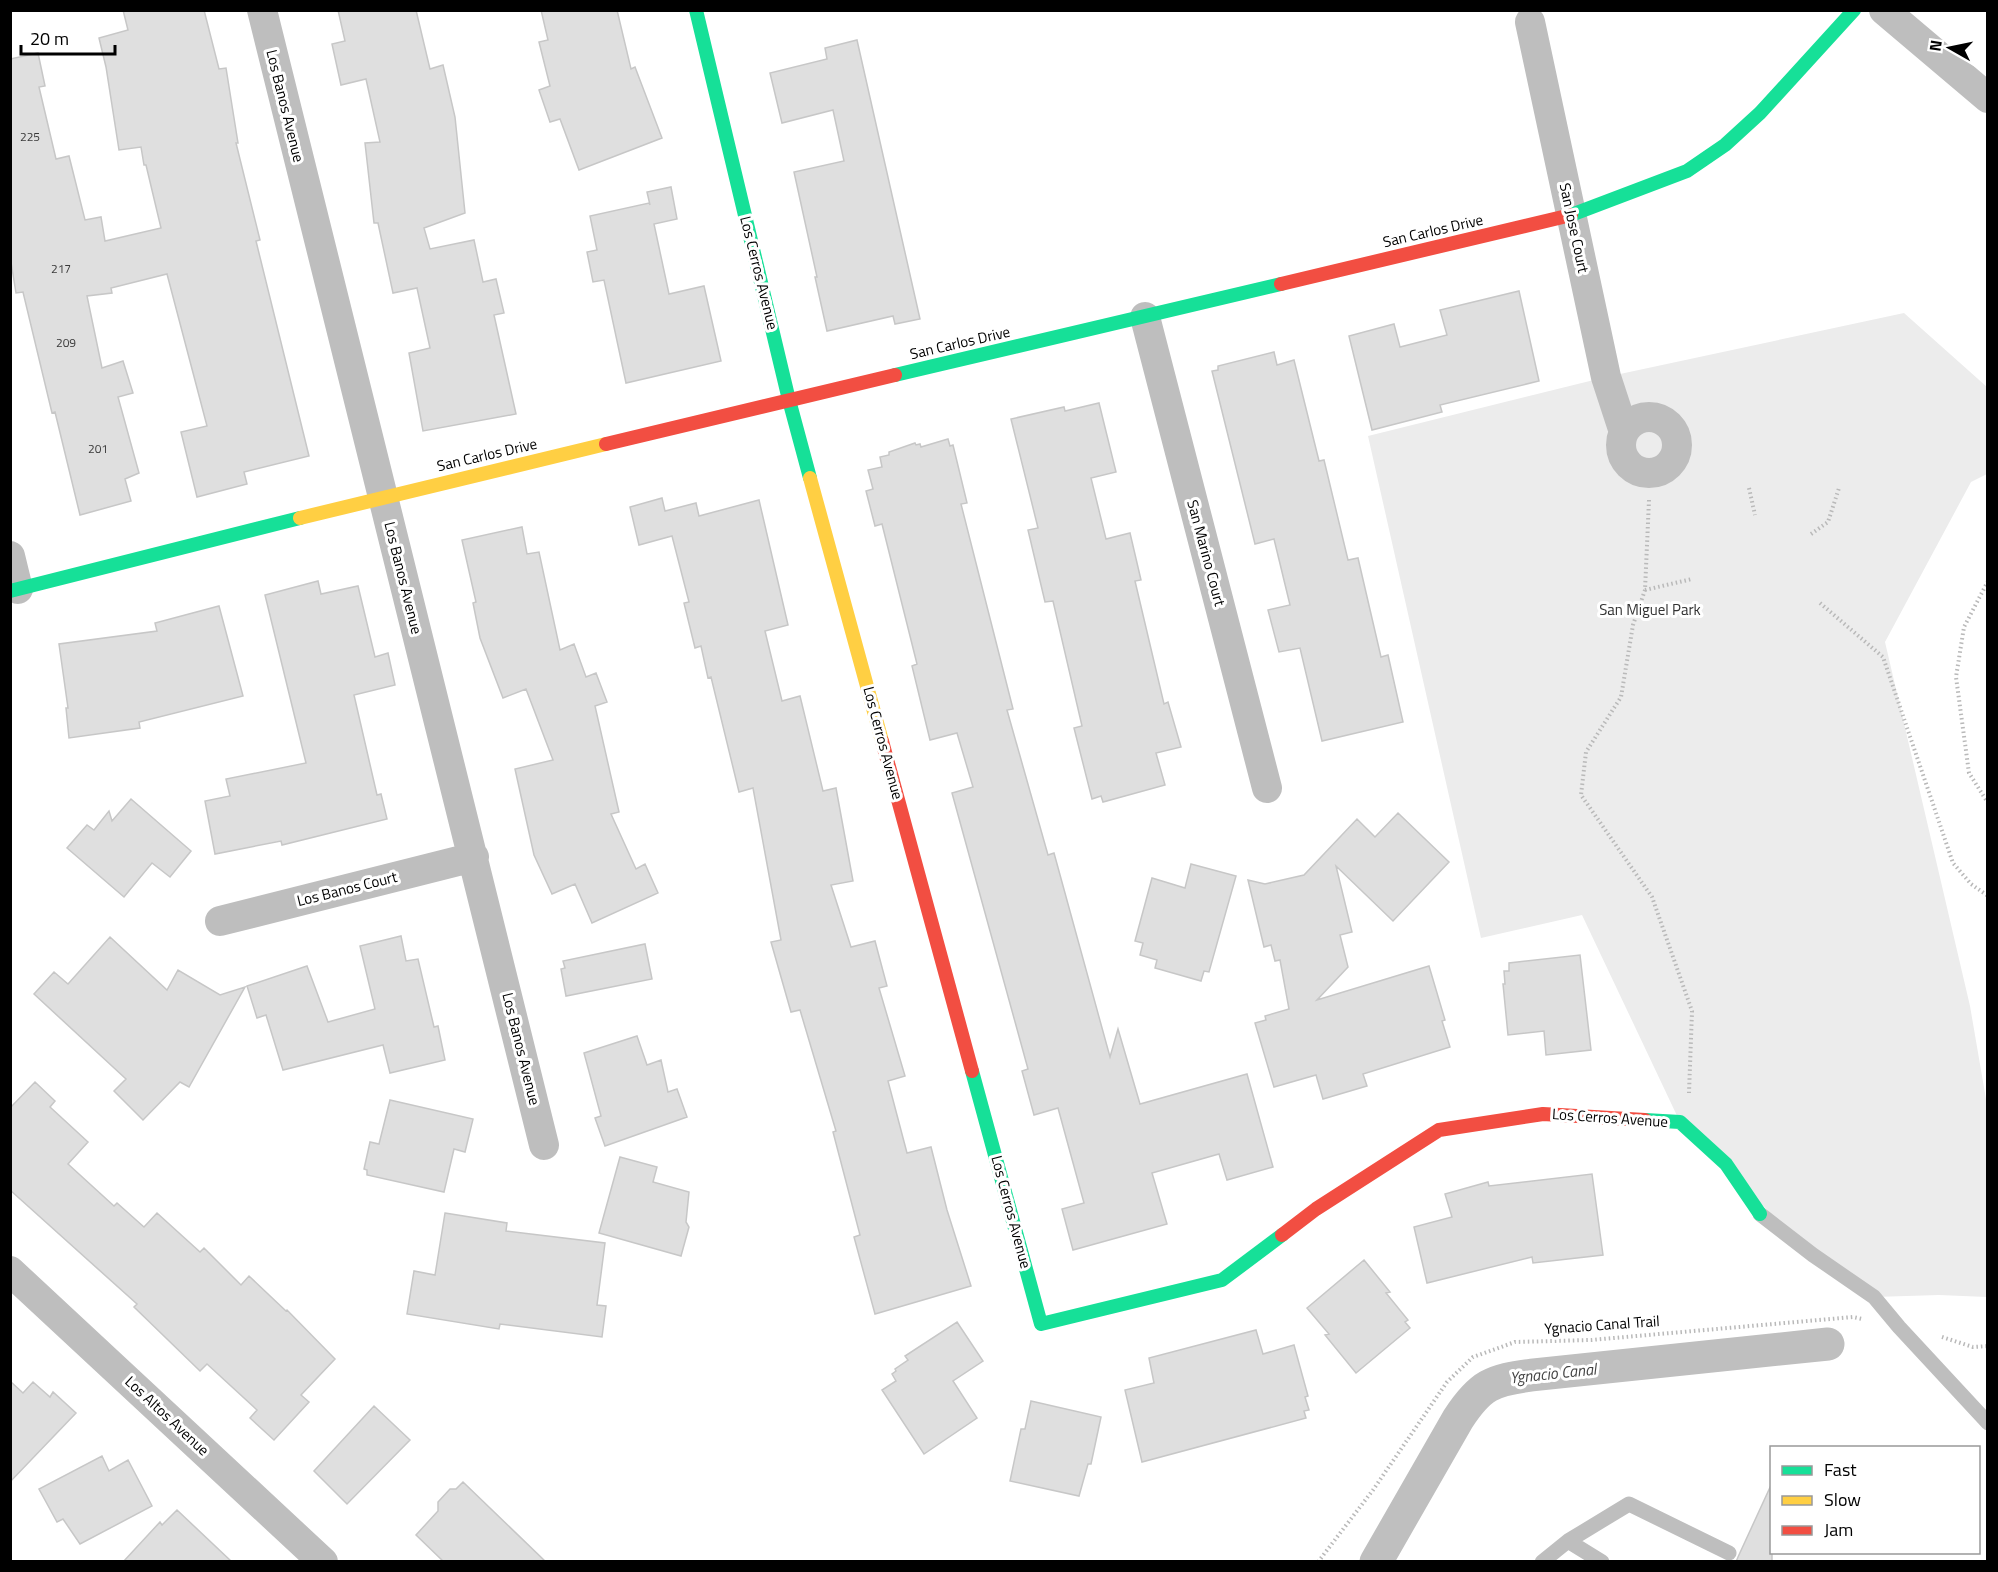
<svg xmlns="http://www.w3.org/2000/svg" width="1998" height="1572" font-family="'Titillium Web',sans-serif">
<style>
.green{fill:#ececec}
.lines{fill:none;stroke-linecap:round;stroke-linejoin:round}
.canal{stroke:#bfbfbf;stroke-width:33}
.building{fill:#dfdfdf;stroke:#c7c7c7;stroke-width:1.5}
.path{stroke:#b9b9b9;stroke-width:4;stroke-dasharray:1.5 3;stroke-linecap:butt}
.lane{stroke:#bebebe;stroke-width:15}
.street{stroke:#bebebe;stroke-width:30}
.fast{stroke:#16e098;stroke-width:14}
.slow{stroke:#ffcf43;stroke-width:14}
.jam{stroke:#f24e42;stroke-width:14}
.labels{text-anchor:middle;stroke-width:6;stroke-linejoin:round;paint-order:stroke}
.number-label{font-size:12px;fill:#383838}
.street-label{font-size:15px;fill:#000;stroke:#fff}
.park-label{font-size:15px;fill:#333;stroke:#fff}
.water-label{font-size:16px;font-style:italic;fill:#444;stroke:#fff}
</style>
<rect width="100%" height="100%" fill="#fff"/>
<path class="green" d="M 1904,313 L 1987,387 L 1987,474 L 1971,482 L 1885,642 L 1970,1006 L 1987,1105 L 1987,1297 L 1939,1295 L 1874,1297 L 1813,1256 L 1680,1122 L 1582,915 L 1481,938 L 1368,436 L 1606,377 Z"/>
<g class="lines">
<path class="canal" d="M 1376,1562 L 1458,1419 C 1480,1385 1492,1380 1532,1375 L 1828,1344"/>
</g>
<path class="building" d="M 123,10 L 204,10 L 219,69 L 226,68 L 238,143 L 236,143 L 260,240 L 256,241 L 309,456 L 244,472 L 247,484 L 197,497 L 181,432 L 207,426 L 167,274 L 111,288 L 112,293 L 87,296 L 102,368 L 123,361 L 133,393 L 118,397 L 139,473 L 125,479 L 131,501 L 80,515 L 55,412 L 52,413 L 23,292 L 16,293 L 10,256 L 10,59 L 38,53 L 45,86 L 39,87 L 56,159 L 69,156 L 85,220 L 101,217 L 105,241 L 161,228 L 146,165 L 144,165 L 141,147 L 119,150 L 106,67 L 99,38 L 128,30 Z
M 338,10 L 416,10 L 430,69 L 443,65 L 455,117 L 465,213 L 424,228 L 430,249 L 474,240 L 483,282 L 496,279 L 504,313 L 494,315 L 516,414 L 423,431 L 409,353 L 430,348 L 417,288 L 393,293 L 378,223 L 374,223 L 365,143 L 380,142 L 366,79 L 341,85 L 332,44 L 345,41 Z
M 541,10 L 617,10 L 631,69 L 635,67 L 662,138 L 579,170 L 560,119 L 550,122 L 539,90 L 550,86 L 539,42 L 548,40 Z
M 857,40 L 920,319 L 895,324 L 893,316 L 827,331 L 815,277 L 817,277 L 794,172 L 844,161 L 833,110 L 782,123 L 770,73 L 827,59 L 825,48 Z
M 671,187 L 677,219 L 654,224 L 669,294 L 704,286 L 721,361 L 626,383 L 604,280 L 593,282 L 587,252 L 597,250 L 590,216 L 649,203 L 650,205 L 647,192 Z
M 1519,291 L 1539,381 L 1440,405 L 1442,412 L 1372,430 L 1349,336 L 1394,324 L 1400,347 L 1447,335 L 1440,310 Z
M 1274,352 L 1277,365 L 1294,360 L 1319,461 L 1324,460 L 1348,560 L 1358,558 L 1381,657 L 1388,655 L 1403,722 L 1322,741 L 1300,648 L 1279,652 L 1268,610 L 1290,605 L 1274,539 L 1255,544 L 1212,371 L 1218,370 L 1218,366 Z
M 1099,403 L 1116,472 L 1091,478 L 1106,539 L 1130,533 L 1141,580 L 1135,581 L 1164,704 L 1168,702 L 1181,747 L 1156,753 L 1165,785 L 1103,802 L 1101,796 L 1092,799 L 1074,728 L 1082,726 L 1053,601 L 1045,602 L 1028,530 L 1038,528 L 1011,419 L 1064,407 L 1065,411 Z
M 948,439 L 950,446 L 953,445 L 967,503 L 961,504 L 1013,709 L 1007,710 L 1048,855 L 1054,853 L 1110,1057 L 1118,1029 L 1140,1104 L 1247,1074 L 1273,1167 L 1227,1180 L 1219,1154 L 1152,1173 L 1167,1224 L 1073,1250 L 1062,1209 L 1084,1203 L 1058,1108 L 1034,1115 L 1022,1071 L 1028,1069 L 952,793 L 973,787 L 957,733 L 930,740 L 912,666 L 917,664 L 882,524 L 875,526 L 866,491 L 873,489 L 868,470 L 882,467 L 880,457 L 889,455 L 889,452 L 915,443 L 916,445 L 920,444 L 921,447 Z
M 662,498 L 665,511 L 696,503 L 699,516 L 759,500 L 788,625 L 765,631 L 782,701 L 800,696 L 823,791 L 836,788 L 853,881 L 831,885 L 851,947 L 875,941 L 887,986 L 879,988 L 905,1076 L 888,1081 L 907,1153 L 931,1147 L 947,1210 L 971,1286 L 875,1314 L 854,1237 L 860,1235 L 833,1132 L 836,1131 L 800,1010 L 791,1012 L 771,942 L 781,940 L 753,788 L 739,792 L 711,677 L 708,678 L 701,646 L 695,648 L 684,603 L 689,602 L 672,536 L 639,545 L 630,507 Z
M 522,527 L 527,554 L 539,552 L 560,650 L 574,644 L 586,677 L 596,673 L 607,702 L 595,706 L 619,812 L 611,814 L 636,869 L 645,864 L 658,893 L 592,923 L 575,884 L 552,894 L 534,855 L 515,769 L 553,760 L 526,689 L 503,698 L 480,638 L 473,603 L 476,602 L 462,540 Z
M 318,581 L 321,594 L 358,586 L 375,657 L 388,653 L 395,685 L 354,695 L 377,795 L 381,794 L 387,819 L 282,845 L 281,841 L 215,854 L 205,801 L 230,796 L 226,779 L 306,763 L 265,595 Z
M 219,606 L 243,696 L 139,722 L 140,728 L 69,738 L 66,708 L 68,708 L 59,644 L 157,631 L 155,623 Z
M 131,799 L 191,851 L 170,877 L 152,863 L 124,897 L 67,848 L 87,825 L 94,830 L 109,811 L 112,821 Z
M 1398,813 L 1449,862 L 1393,921 L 1336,866 L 1352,932 L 1340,935 L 1348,967 L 1317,1000 L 1429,966 L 1445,1020 L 1442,1021 L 1450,1047 L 1363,1074 L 1367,1086 L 1323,1099 L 1316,1075 L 1274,1087 L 1255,1023 L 1266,1020 L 1265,1016 L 1289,1009 L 1280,960 L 1275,961 L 1271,945 L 1264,947 L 1248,880 L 1265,884 L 1304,875 L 1357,819 L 1375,837 Z
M 1191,864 L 1236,876 L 1209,972 L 1204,971 L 1201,981 L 1155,968 L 1157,960 L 1140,955 L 1143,943 L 1135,941 L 1152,878 L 1185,888 Z
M 401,936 L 406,961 L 418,959 L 434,1027 L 438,1026 L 445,1060 L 390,1073 L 383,1045 L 283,1070 L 266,1015 L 257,1018 L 247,986 L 307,966 L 328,1022 L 375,1009 L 360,946 Z
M 110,937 L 167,990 L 178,970 L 220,995 L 245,987 L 189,1087 L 180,1082 L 143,1120 L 114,1091 L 126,1079 L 34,994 L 54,972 L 68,984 Z
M 645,944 L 652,979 L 566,996 L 561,969 L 565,968 L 563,961 Z
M 1580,955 L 1591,1050 L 1546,1055 L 1544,1031 L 1508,1035 L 1503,984 L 1505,984 L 1504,971 L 1509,971 L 1509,963 Z
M 637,1036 L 647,1065 L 661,1060 L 668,1092 L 677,1089 L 687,1117 L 605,1146 L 595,1118 L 601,1116 L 584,1053 Z
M 35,1082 L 55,1101 L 50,1107 L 88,1142 L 68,1164 L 114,1206 L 117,1203 L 144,1227 L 157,1213 L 200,1252 L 204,1248 L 241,1285 L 249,1276 L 286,1311 L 287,1310 L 335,1359 L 301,1395 L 309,1402 L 274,1440 L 250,1418 L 257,1410 L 207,1364 L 200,1371 L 134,1307 L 137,1304 L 10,1190 L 10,1108 Z
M 390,1100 L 473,1119 L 465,1152 L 454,1149 L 444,1192 L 367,1175 L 367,1170 L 364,1169 L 370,1142 L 379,1144 Z
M 620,1157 L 657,1167 L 653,1182 L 689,1192 L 686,1222 L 689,1227 L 681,1256 L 599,1233 Z
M 1592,1174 L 1603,1255 L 1533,1263 L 1532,1257 L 1427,1283 L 1414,1227 L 1452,1217 L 1445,1194 L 1488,1182 L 1489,1186 Z
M 445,1213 L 507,1223 L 506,1231 L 605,1243 L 597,1305 L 606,1306 L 602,1337 L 500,1324 L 499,1329 L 407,1314 L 414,1271 L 435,1275 Z
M 1364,1260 L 1390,1292 L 1386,1293 L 1408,1320 L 1405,1322 L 1410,1328 L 1356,1373 L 1325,1335 L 1329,1334 L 1307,1308 Z
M 957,1322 L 983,1361 L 953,1381 L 977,1418 L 924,1454 L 882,1390 L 896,1381 L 892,1374 L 896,1371 L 895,1369 L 908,1360 L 905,1356 Z
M 1256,1330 L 1263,1354 L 1294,1345 L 1308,1396 L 1305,1397 L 1309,1410 L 1304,1411 L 1306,1418 L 1142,1462 L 1125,1390 L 1154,1383 L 1149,1358 Z
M 10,1381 L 23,1393 L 33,1382 L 50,1397 L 53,1392 L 76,1413 L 10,1482 Z
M 1031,1401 L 1101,1417 L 1091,1464 L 1088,1464 L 1079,1496 L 1010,1481 L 1021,1429 L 1025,1429 Z
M 374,1406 L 410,1440 L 347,1504 L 314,1471 Z
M 102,1456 L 109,1471 L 128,1460 L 152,1506 L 80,1544 L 63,1519 L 57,1522 L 39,1489 Z
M 463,1482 L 546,1562 L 444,1562 L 416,1535 L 438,1511 L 438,1502 L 450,1489 L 456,1489 Z
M 1772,1483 L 1772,1562 L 1736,1562 L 1738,1557 Z
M 177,1510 L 232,1562 L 123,1562 L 160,1522 L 162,1525 Z"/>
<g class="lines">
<path class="path" d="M 1749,488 L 1755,515
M 1649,500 L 1645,590 L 1633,625 L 1621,697 L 1586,752 L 1581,795 L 1652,897 L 1692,1011 L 1689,1093
M 1811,534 L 1828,522 L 1839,488
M 1988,581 L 1964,627 L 1956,677 L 1969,773 L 1988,803
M 1645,590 L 1692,579
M 1820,603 L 1883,657 L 1953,863 L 1971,884 L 1988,896
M 1942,1337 L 1973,1347 L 1988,1346
M 1318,1562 L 1373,1490 L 1447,1382 L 1473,1357 L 1515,1342 L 1591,1340 L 1853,1317 L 1862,1319"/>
<path class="lane" d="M 1760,1214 L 1813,1255 L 1874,1297 L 1899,1327 L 1988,1423
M 1568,1541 L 1629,1504 L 1729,1553
M 1542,1562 L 1568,1541 L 1602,1562"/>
<path class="street" d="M 262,10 L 544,1145
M 1884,10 L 1988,98
M 1530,22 L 1606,377 L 1624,432
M 1145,317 L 1267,788
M1621 445a28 28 0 1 1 56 0a28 28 0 1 1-56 0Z
M 10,556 L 18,589
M 220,921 L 474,857
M 10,1271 L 323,1562"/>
<path class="fast" d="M 696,10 L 789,400 L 810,478
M 1571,215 L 1687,171 L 1725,145 L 1760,113 L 1854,10
M 895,375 L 1281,284
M 10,591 L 300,518
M 972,1071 L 1041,1324 L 1222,1280 L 1282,1235
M 1645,1120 L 1680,1122 L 1726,1164 L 1760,1214"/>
<path class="slow" d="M 810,478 L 882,741
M 300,518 L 606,444"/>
<path class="jam" d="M 1281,284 L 1571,215
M 606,444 L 895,375
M 882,741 L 972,1071
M 1282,1235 L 1316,1209 L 1439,1130 L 1543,1114 L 1645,1120"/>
</g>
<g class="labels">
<g class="number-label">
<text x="30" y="141">225</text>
<text x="61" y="273">217</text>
<text x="66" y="347">209</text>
<text x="98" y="453">201</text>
</g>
<g class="street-label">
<text transform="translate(285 106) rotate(76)" y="5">Los Banos Avenue</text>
<text transform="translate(1574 228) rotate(78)" y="5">San Jose Court</text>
<text transform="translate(1433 231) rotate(-13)" y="5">San Carlos Drive</text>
<text transform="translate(759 273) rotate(76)" y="5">Los Cerros Avenue</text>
<text transform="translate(960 343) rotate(-13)" y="5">San Carlos Drive</text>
<text transform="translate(487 455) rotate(-13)" y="5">San Carlos Drive</text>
<text transform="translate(1206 553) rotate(75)" y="5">San Marino Court</text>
<text transform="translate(403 578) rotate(76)" y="5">Los Banos Avenue</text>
<text transform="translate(883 743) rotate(75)" y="5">Los Cerros Avenue</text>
<text transform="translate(347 889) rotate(-14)" y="5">Los Banos Court</text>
<text transform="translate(521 1049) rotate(76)" y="5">Los Banos Avenue</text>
<text transform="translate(1610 1118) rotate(4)" y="5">Los Cerros Avenue</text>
<text transform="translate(1011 1212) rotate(75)" y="5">Los Cerros Avenue</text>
<text transform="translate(1602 1325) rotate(-4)" y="5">Ygnacio Canal Trail</text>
<text transform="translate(167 1416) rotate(43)" y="5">Los Altos Avenue</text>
</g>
<g class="park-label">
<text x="1650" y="615">San Miguel Park</text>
</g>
<g class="water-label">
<text transform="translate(1553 1373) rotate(-6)" y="6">Ygnacio Canal</text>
</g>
</g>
<rect width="1998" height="1572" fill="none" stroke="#000000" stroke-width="24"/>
<rect x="1770" y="1446" width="210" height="108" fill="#ffffff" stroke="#999999" stroke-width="1.5"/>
<rect x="1782" y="1466" width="30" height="9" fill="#16e098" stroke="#999999" stroke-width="1.5"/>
<text x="1824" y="1476" font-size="18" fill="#000000">Fast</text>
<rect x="1782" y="1496" width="30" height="9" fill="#ffcf43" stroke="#999999" stroke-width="1.5"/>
<text x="1824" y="1506" font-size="18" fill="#000000">Slow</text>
<rect x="1782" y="1526" width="30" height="9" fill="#f24e42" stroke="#999999" stroke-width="1.5"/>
<text x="1824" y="1536" font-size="18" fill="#000000">Jam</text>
<g transform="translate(1950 48) rotate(279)" stroke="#ffffff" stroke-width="4.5" paint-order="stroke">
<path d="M0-4.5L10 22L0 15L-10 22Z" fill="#000000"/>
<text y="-9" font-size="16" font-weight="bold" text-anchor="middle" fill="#000000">N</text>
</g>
<path d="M21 45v9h94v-9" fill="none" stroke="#000000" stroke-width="3"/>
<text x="30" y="45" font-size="18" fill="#000000" stroke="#ffffff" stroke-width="4.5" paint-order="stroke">20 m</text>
</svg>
